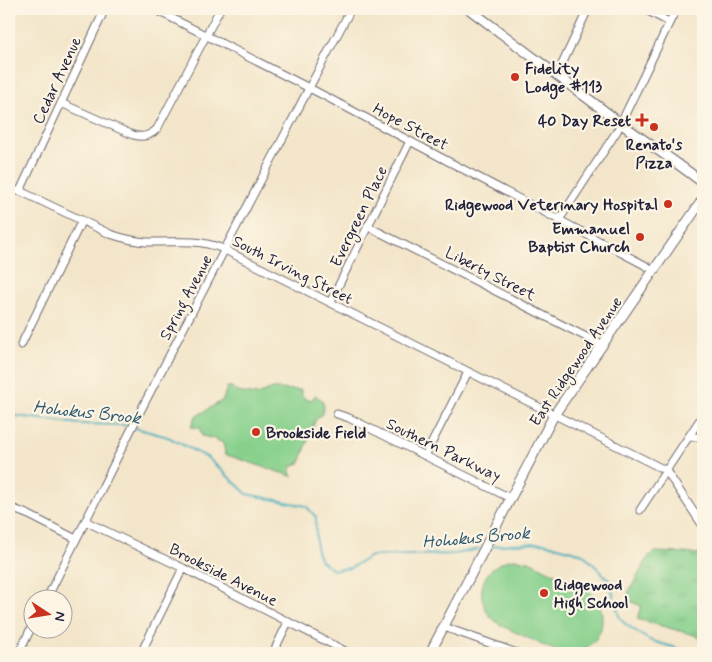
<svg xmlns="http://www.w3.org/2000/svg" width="712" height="662" font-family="Mynerve,sans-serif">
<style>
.green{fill:#87d08c;stroke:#547964}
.park{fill:url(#park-tufts);stroke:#547964}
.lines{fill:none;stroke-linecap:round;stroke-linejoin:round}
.stream{stroke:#40acbe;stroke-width:2}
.minor-casing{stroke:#6b666d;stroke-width:9}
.major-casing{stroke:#6b666d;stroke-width:11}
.minor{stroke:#fff;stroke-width:7}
.major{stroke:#fff;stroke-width:9}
.poi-dot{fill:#c8321e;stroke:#fcf5e5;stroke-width:2}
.labels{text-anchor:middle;stroke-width:4.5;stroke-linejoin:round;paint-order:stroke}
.poi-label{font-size:16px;font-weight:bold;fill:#22223b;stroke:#fcf5e5;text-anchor:start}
.street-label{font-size:16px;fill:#22223b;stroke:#fcf5e5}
.water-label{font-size:18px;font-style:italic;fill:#2e596f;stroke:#fcf5e5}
</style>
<defs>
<pattern id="park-tufts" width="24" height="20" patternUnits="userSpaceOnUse" patternTransform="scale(1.25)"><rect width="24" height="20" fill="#87d08c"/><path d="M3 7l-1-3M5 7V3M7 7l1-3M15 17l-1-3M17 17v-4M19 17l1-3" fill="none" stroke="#74b27a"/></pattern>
</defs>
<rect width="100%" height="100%" fill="#fcf5e5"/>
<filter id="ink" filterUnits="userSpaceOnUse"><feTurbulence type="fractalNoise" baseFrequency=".02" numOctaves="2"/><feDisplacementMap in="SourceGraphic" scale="10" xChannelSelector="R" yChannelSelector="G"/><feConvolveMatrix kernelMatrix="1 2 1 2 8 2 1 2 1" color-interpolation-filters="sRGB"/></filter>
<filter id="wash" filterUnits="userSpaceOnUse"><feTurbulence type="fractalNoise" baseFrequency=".0096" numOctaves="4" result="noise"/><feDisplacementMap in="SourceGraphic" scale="20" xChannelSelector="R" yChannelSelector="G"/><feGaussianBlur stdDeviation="1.12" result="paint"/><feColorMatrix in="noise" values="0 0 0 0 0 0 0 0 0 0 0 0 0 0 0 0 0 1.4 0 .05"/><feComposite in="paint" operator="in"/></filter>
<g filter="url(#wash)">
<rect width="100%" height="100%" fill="#f3e5c9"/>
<path class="green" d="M 227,387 L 232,387 L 237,392 L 257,395 L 273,389 L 301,390 L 302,396 L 307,400 L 313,399 L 315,395 L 322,400 L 324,406 L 322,414 L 315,421 L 300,463 L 292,466 L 290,473 L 294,477 L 224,454 L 225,452 L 223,443 L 215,439 L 202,436 L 200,428 L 191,427 L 195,417 L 223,400 Z
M 513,559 L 529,561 L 586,589 C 597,596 603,608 602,621 C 602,630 597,639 591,644 C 569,662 545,646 524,636 C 513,631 499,626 491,617 C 484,609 481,599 482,589 C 484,572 497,562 513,559 Z"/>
<path class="park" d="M 655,552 L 703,554 L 703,640 L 694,635 L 637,619 L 641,606 L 630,601 L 628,593 L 649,556 Z"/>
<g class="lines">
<path class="stream" d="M 9,415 L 80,424 L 125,425 L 131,426
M 135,428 L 168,437 L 208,458 L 247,494 L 306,506 L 316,517 L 316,548 L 321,561 L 334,570 L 350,568 L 371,556 L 455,554 L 479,549
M 489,547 L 510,544 L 544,543 L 583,554 L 609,580 L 619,616 L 624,623 L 649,640 L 693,653"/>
</g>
</g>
<g filter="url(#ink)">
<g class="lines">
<g class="minor-casing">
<path id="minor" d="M 154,9 L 317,92 L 654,270
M 644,9 L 669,22
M 557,75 L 588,9
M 61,103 L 133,135 C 143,138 150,136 157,129 L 220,9
M 9,191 L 20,191 L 110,234 C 122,238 134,241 146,242 C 173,243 194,238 221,248 L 663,469 L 669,475 L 703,526
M 20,191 L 105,9
M 559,220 L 617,131 L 676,9
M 367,226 L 602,345
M 330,303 L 410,141
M 21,345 L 82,220
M 337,414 L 349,418 L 510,498
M 689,437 L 703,437
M 425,456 L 468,372
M 9,507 L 29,515 L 76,539
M 640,510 L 703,415
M 696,515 L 703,512
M 85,521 L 183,568 L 349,653
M 46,600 L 143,406 L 309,88 L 351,9
M 444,627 L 517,653
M 9,648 L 20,653
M 19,653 L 32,626
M 141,653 L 183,568
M 273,653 L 288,622"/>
</g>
<g class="major-casing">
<path id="major" d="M 469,9 C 520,47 572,87 623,125 C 650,145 678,163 703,183
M 430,653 L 554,415 L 703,199"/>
</g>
<use href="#minor" class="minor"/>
<use href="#major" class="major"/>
</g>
</g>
<g class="poi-dot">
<circle cx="515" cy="77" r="5"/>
<path d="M639.5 112.5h5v5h5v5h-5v5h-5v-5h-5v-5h5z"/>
<circle cx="654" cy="127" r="5"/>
<circle cx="668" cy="204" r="5"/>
<circle cx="640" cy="237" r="5"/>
<circle cx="256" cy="432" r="5"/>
<circle cx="544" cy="593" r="5"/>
</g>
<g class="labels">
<g class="poi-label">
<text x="525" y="74">Fidelity<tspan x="525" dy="18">Lodge #113</tspan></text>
<text x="631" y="126" text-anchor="end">40 Day Reset</text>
<text x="654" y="150" text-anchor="middle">Renato's<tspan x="654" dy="18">Pizza</tspan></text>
<text x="658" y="210" text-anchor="end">Ridgewood Veterinary Hospital</text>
<text x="630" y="234" text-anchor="end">Emmanuel<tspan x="630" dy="18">Baptist Church</tspan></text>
<text x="266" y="438">Brookside Field</text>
<text x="554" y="590">Ridgewood<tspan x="554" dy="18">High School</tspan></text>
</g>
<g class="street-label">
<text transform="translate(56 80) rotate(-65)" y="6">Cedar Avenue</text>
<text transform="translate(411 126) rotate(28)" y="6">Hope Street</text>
<text transform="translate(358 216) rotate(-64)" y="6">Evergreen Place</text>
<text transform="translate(293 269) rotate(27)" y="6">South Irving Street</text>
<text transform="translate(491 273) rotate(27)" y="6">Liberty Street</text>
<text transform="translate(185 297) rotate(-62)" y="6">Spring Avenue</text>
<text transform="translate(575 361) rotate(-56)" y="6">East Ridgewood Avenue</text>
<text transform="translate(444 449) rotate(26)" y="6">Southern Parkway</text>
<text transform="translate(224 574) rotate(27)" y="6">Brookside Avenue</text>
</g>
<g class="water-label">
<text transform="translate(87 412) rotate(6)" y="6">Hohokus Brook</text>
<text transform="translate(476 537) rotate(-5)" y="6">Hohokus Brook</text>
</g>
</g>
<rect width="712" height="662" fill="none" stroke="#fcf5e5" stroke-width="30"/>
<g transform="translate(48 614) rotate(102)"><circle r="24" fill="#fcf5e5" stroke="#a5a1a1"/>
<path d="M0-4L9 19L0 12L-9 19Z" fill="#c8321e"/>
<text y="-8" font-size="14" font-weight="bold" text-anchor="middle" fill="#22223b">N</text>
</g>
</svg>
